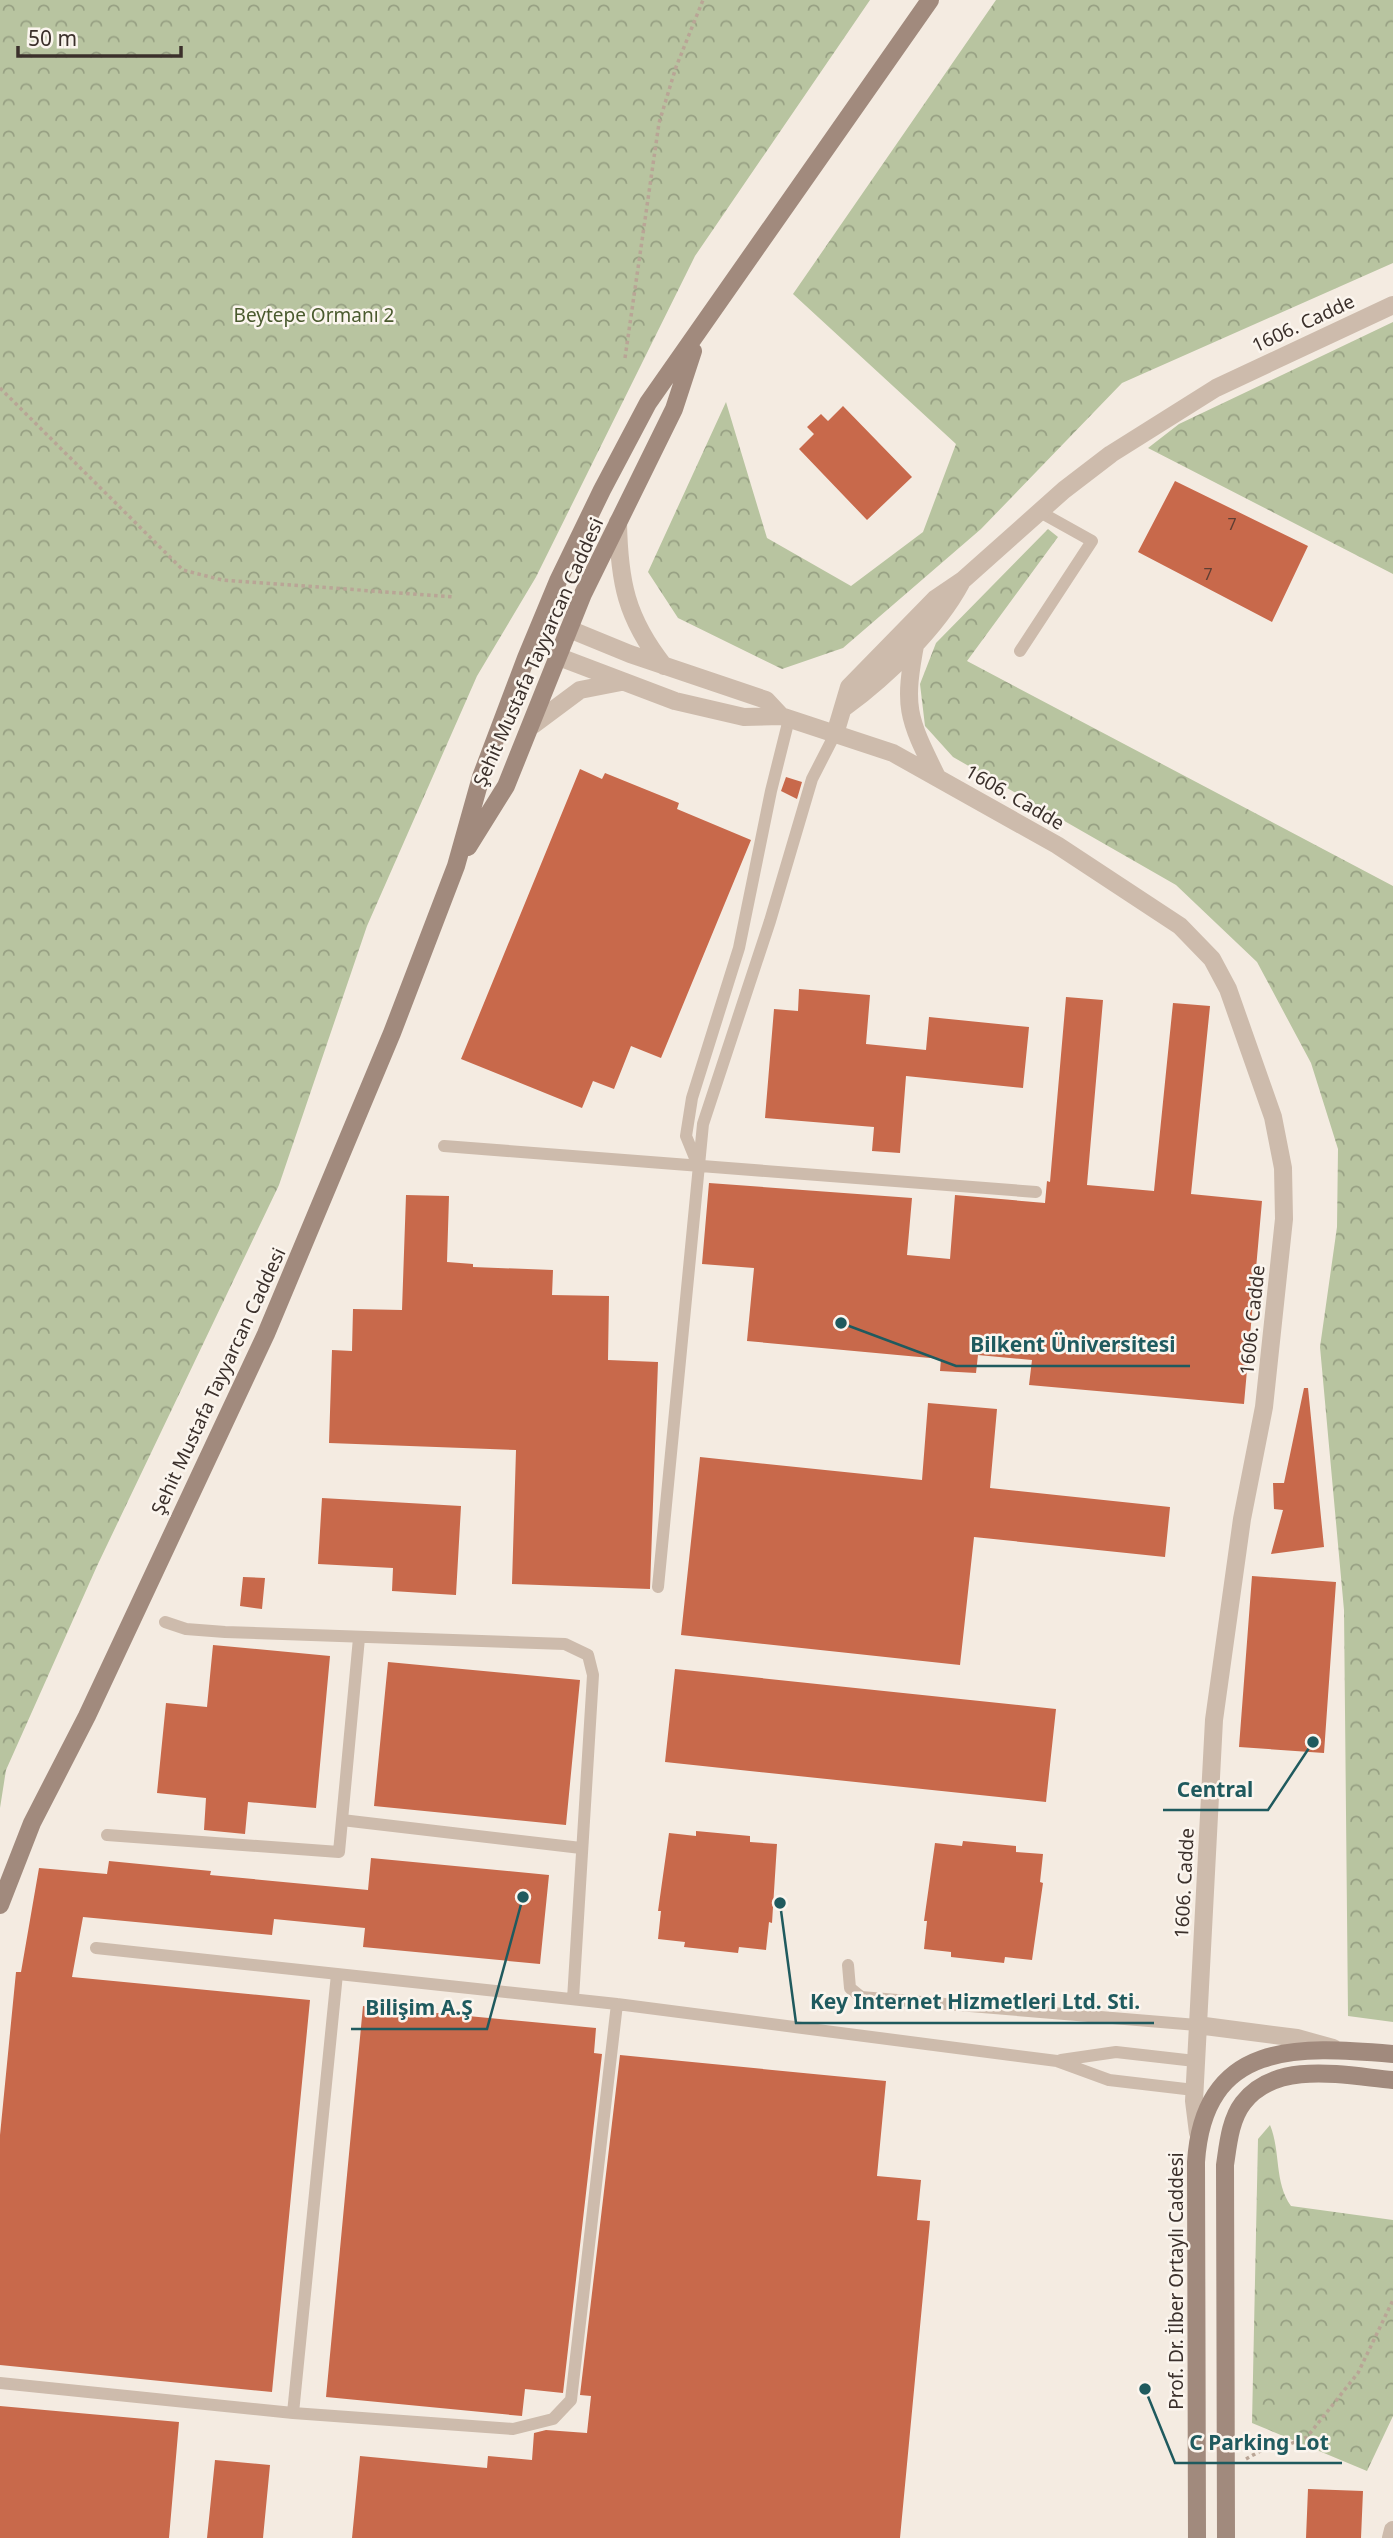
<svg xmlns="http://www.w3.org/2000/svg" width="1393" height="2538" font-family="'Noto Sans',sans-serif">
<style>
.forest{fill:url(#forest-crowns)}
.building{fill:#c8694b}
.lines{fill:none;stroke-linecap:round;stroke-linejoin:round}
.path{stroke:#b9a596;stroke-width:3.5;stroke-dasharray:3.5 3.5;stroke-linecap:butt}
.lane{stroke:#cdbbac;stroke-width:12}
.street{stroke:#cdbbac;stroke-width:18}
.secondary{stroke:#a18a7d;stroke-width:18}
.labels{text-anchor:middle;stroke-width:5;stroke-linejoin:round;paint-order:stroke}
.number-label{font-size:16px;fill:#5e3e33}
.park-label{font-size:19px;fill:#4a5a2e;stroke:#fbf5ee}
.street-label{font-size:19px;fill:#3b302b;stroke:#fbf5ee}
.leader{fill:none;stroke:#1f5a5e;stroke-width:2.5}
.callout-dot{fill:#1f5a5e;stroke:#fbf5ee;stroke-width:2.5}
.callout-label{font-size:21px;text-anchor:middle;font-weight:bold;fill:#1f5a5e;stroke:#fbf5ee;stroke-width:5;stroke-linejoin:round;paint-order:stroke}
</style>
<defs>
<pattern id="forest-crowns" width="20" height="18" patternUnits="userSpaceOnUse" patternTransform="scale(1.75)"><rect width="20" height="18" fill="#b8c4a0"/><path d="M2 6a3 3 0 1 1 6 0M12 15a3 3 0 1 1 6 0" fill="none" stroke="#97a083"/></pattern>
</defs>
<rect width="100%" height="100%" fill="#f4ebe1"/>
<path class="forest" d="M 0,0 L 870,0 L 695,256 L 536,577 L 477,676 L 367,926 L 279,1185 L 97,1566 L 6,1770 L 0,1808 Z
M 996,0 L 1393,0 L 1393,263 L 1122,383 L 981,529 L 843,648 L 782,669 L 678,618 L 648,572 L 726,402 L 767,538 L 851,586 L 923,532 L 956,444 L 793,294 Z
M 1393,322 L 1393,574 L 1148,448 L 1179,424 Z
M 1048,529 L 1058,537 L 967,661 L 1393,886 L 1393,2022 L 1348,2016 L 1344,1610 L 1320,1347 L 1337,1227 L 1338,1149 L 1311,1063 L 1257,962 L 1176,885 L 953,757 L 925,726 L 920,684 L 936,643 Z
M 1270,2125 C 1281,2152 1274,2182 1291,2206 L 1393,2220 L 1393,2416 L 1367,2471 L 1252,2423 L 1258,2139 Z"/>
<path class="building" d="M 843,406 L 912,477 L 867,520 L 799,449 L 814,434 L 807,427 L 821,414 L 828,421 Z
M 1175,481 L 1308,546 L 1272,622 L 1138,552 Z
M 580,769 L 602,779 L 605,773 L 679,803 L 677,809 L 751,840 L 661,1058 L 631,1046 L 614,1089 L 593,1081 L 582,1108 L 461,1059 Z
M 786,777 L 802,782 L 797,799 L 781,791 Z
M 799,989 L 870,995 L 866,1044 L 926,1050 L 929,1017 L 1029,1027 L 1023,1088 L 906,1076 L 900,1153 L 872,1151 L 874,1127 L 765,1118 L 774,1009 L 798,1011 Z
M 1066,997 L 1103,1000 L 1087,1185 L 1154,1191 L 1173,1003 L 1210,1006 L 1191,1194 L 1262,1201 L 1244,1404 L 1029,1385 L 1032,1360 L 978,1355 L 976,1373 L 940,1371 L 941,1359 L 747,1341 L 754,1268 L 702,1264 L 709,1183 L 912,1198 L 907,1255 L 950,1259 L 955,1195 L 1045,1203 L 1047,1181 L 1050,1182 Z
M 406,1195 L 449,1196 L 447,1262 L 473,1264 L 473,1267 L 553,1270 L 552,1295 L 609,1296 L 608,1360 L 658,1362 L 650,1589 L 512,1584 L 516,1450 L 329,1443 L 332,1350 L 352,1351 L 353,1309 L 402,1310 Z
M 1304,1388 L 1308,1388 L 1324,1547 L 1271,1554 L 1283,1510 L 1274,1509 L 1273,1483 L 1284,1483 Z
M 928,1403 L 997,1409 L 990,1488 L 1170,1507 L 1165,1557 L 974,1537 L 960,1665 L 681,1635 L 700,1457 L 922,1480 Z
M 322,1498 L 461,1506 L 456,1595 L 392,1591 L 393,1568 L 318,1564 Z
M 1252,1576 L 1336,1582 L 1324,1753 L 1239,1747 Z
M 243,1577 L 265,1578 L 262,1609 L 240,1606 Z
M 213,1645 L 330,1656 L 316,1808 L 248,1802 L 245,1834 L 204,1830 L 206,1798 L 157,1793 L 166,1703 L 207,1707 Z
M 388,1662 L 580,1680 L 566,1825 L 374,1806 Z
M 675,1669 L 1056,1709 L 1046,1802 L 665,1762 Z
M 696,1831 L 750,1836 L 750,1842 L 777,1844 L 772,1923 L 769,1922 L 766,1950 L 739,1947 L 738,1953 L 684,1947 L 685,1942 L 658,1939 L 661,1911 L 658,1911 L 669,1833 L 696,1836 Z
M 963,1841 L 1016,1846 L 1016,1852 L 1043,1854 L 1040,1882 L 1043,1883 L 1032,1960 L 1005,1957 L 1004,1963 L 951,1957 L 951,1952 L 924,1949 L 927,1921 L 924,1921 L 935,1843 L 962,1846 Z
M 371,1858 L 549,1875 L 540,1964 L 363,1947 L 365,1928 L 274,1919 L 272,1935 L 83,1917 L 72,1977 L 310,2000 L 272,2392 L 0,2365 L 0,2135 L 16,1972 L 21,1972 L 39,1868 L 107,1874 L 109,1861 L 211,1871 L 210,1875 L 368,1890 Z
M 363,2006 L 596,2028 L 594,2053 L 602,2054 L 563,2393 L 525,2389 L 522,2416 L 326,2397 Z
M 620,2055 L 886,2081 L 877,2176 L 921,2180 L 917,2220 L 930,2221 L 900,2538 L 352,2538 L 360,2456 L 487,2468 L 488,2456 L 532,2460 L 534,2433 L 546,2430 L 587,2433 L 591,2396 L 580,2395 Z
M 0,2406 L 179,2422 L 169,2538 L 0,2538 Z
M 215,2460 L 270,2465 L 263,2538 L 207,2538 Z
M 1308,2489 L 1363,2491 L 1361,2538 L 1306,2538 Z"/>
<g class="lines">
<path class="path" d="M 625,358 L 659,123 L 676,67 L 703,0
M 0,388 L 183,570 L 222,580 L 455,597
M 1246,2459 L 1271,2445 L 1290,2444 L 1307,2437 L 1358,2373 L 1393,2300"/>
<path class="lane" d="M 1020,651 L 1092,541 L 1040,512
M 444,1146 L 1036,1192
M 697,1163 L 686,1136 L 692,1098 L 739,948 L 771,791 L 789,719
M 658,1587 L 703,1124 L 770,921 L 812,779 L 835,734
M 165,1622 L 186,1629 L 225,1632 L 565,1644 L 588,1655 L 593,1675 L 573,1999
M 342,1820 L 581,1848
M 107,1835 L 339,1852 L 359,1638
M 96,1948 L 617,2004 L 1057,2061 L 1109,2080 L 1194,2090
M 848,1965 L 850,1988 L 861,1997 L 1197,2025
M 1061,2060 L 1116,2052 L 1195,2061
M 0,2383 L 293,2413 L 513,2429 L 553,2419 L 571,2400 L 617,2004
M 293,2413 L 337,1974"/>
<path class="street" d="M 618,522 C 619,581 626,618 664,666
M 569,629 L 630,654 L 766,700 L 781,716
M 916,640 C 903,708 907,716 937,777
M 559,657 L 675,701 L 744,717 L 781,716 L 893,753 L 1057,845 L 1180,926 L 1212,959 L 1228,989 L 1273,1117 L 1283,1168 L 1284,1219 L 1264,1407 L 1242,1519 L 1214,1720 L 1194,2101 L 1198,2133
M 845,707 C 886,677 937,628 961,583
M 533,725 L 580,690 L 621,682
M 835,734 L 849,687 L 935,599 L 963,580 L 1064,490 L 1111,454 L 1216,388 L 1393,305
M 1197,2025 L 1297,2038 L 1333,2048
M 1391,2538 L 1393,2530"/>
<path class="secondary" d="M 468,847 L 506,786 L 583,594 L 674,409 L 693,351
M 0,1905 L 32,1823 L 87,1716 L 266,1334 L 392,1033 L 456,866 L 481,777 L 526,658 L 558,581 L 602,490 L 648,403 L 930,0
M 1197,2538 L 1196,2162 C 1204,2040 1297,2046 1393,2054
M 1226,2538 L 1225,2165 C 1228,2145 1230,2120 1243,2103 C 1276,2059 1347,2076 1393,2080"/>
</g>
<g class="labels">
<g class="number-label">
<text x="1232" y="530">7</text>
<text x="1208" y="580">7</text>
</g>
<g class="park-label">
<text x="314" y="322">Beytepe Ormanı 2</text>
</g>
<g class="street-label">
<text transform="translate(1303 323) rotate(-25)" y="7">1606. Cadde</text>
<text transform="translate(538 652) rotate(-66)" y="7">Şehit Mustafa Tayyarcan Caddesi</text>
<text transform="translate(1015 797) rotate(30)" y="7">1606. Cadde</text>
<text transform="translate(1252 1320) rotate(-84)" y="7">1606. Cadde</text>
<text transform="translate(218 1381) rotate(-65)" y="7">Şehit Mustafa Tayyarcan Caddesi</text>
<text transform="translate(1184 1883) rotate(-87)" y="7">1606. Cadde</text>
<text transform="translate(1176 2281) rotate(-90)" y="7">Prof. Dr. İlber Ortaylı Caddesi</text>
</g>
</g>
<path class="leader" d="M841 1323L956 1366H1190M1313 1742L1268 1810H1163M780 1903L796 2023H1154M523 1897L487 2029H351M1145 2389L1175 2463H1342"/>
<g class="callout-dot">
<circle cx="841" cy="1323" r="7"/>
<circle cx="1313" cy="1742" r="7"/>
<circle cx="780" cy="1903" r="7"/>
<circle cx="523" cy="1897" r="7"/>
<circle cx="1145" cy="2389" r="7"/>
</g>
<g class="callout-label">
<text x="1073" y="1352">Bilkent Üniversitesi</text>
<text x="1215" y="1797">Central</text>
<text x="975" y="2009">Key Internet Hizmetleri Ltd. Sti.</text>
<text x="419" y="2015">Bilişim A.Ş</text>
<text x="1259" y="2450">C Parking Lot</text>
</g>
<path d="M18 46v10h163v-10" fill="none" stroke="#3b302b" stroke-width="3.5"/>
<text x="28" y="46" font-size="21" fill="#3b302b" stroke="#fbf5ee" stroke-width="5" paint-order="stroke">50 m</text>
</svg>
